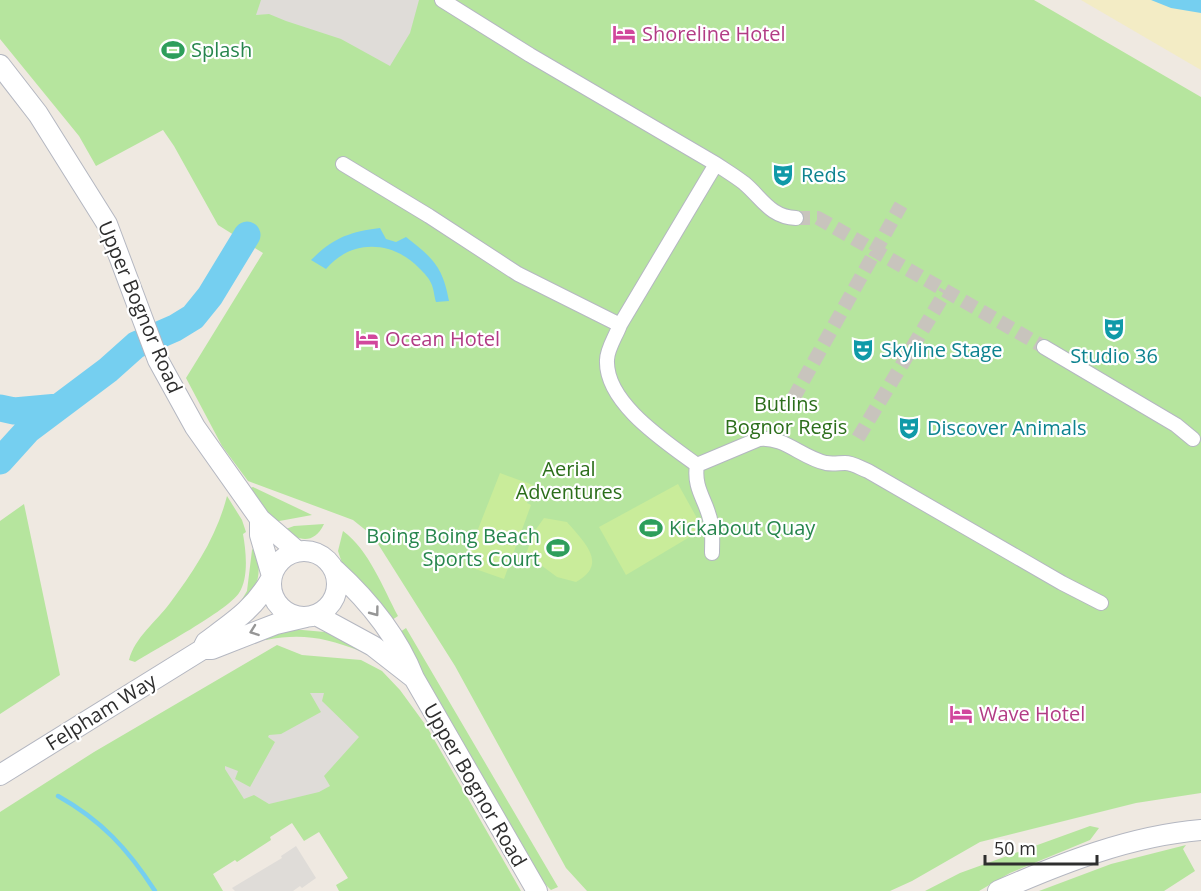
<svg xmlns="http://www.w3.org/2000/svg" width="1201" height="891" font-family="'Open Sans',sans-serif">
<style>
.green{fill:#b6e59e}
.sand{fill:#f3ecc5}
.pitch{fill:#c9ec9a}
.plaza{fill:#dfdcd8}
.water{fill:#75cff0}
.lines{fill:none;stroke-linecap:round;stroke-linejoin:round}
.stream{stroke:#75cff0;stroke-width:4.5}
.river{stroke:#75cff0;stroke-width:27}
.street-tunnel{stroke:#c8c4bd;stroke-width:14;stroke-dasharray:14 7;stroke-linecap:butt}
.street-casing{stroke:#b4b7c1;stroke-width:16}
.secondary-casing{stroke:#b4b7c1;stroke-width:22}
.street{stroke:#fff;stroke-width:14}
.secondary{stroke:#fff;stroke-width:20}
.oneway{stroke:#969696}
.labels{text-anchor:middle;stroke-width:4.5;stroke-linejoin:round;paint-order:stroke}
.hotel-label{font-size:20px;fill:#b23c85;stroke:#fff;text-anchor:start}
.leisure-label{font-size:20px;fill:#27864d;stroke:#fff;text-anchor:start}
.culture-label{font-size:20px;fill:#0d838f;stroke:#fff;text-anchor:start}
.street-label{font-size:20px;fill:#2e2e2e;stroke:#fff}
.park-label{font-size:20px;fill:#2c6e1b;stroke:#fff}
</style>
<rect width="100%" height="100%" fill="#efe9e1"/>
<path class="green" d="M 0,0 L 1034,0 L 1201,97 L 1201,793 L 1136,803 L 980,842 L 912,881 L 890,891 L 587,891 L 566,868 L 455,666 L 373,536 L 353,520 L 248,481 L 222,446 L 186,378 L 263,253 L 218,225 L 174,146 L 163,130 L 96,166 L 79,136 L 0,39 Z
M 253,487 L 312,515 L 274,522 L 247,489 Z
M 227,496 L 242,520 L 246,532 L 243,534 C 246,551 249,578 239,593 C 227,611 156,649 135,662 L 129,660 C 135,637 156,622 170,603 C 194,571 217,536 227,496 Z
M 24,504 L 60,675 L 0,714 L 0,521 Z
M 324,524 C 314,545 299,541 283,530 L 294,526 Z
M 343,531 C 369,550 383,588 398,616 L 389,622 L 342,563 L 338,551 Z
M 256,545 C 260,572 262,582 243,603 L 241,601 L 247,591 L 252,550 Z
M 406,628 L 558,887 L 551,890 L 540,879 L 397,634 Z
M 291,629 L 325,632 L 361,647 L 360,651 C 326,638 302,633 266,640 L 265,634 Z
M 277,645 L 302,655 L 361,660 L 382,671 L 400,690 L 427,727 L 521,891 L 339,891 L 336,885 L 348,878 L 319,832 L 304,841 L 292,823 L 270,837 L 271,840 L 237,862 L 235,860 L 213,874 L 223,891 L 0,891 L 0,812 L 94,752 Z
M 1090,826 L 1099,828 L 1090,840 L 1010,873 L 979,891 L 925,891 L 960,873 Z
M 1186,845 L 1183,849 L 1195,871 L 1164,891 L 1039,891 L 1111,864 Z"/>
<path class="sand" d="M 1081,0 L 1201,0 L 1201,70 Z"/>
<path class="pitch" d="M 500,473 L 533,485 L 527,503 L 531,505 L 504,579 L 464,565 Z
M 678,484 L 703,529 L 626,575 L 599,527 Z
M 544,518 L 567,522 C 584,542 609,564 576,582 L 557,577 L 526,554 L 534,532 Z"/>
<path class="plaza" d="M 261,0 L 419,0 L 410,33 L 390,66 L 341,39 L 286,21 L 269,14 L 256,15 Z
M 310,693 L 324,693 L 322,701 L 359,737 L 324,776 L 330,786 L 319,792 L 269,804 L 254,795 L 244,799 L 225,769 L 225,766 L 238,771 L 235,779 L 250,787 L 275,742 L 268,737 L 269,735 L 281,734 L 321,712 Z
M 296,846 L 316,878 L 302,888 L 300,886 L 293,891 L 235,891 L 232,888 L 282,858 L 281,856 Z"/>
<path class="water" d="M 1151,0 L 1201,0 L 1201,13 L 1171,8 Z
M 380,228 L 386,239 L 396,242 L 406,237 C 433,258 443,267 449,301 L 436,302 C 434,296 434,289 431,283 C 429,278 424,273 420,269 C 394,241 352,238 326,269 L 311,260 C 333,238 349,232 380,228 Z"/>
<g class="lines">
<path class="stream" d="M 58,796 C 101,820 128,849 155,891"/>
<path class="river" d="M 0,408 L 14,411 L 58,407
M 0,461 L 28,430 L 108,370 L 136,345 L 175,328 L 193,317 L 210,296 L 247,235"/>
<path class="street-tunnel" d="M 796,218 L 818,218 L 1044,347
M 793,399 L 901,205
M 858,438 L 946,291"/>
<g class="street-casing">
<path id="street" d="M 442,0 L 530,55 L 716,164
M 343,164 L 429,216 L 518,274 L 620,325 C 616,336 607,349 607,360 C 605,403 666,442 697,465 L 759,439 C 784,436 802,458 826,463 C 832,464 839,463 845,463 C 853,463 860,468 868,471 L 1062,583 L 1101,603
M 620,325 L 716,164 C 725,170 735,176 744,183 C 762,198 770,217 796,218
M 1044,347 L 1176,425 L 1193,439
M 697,465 C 693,490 708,502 711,524 C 713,533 712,544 712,553"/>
</g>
<g class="secondary-casing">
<path id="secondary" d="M 0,65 L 38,114 L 107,224 L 158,360 L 195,427 L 260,519 L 297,551
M 260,519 L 260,535 L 272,576
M271 584a33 33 0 1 1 66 0a33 33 0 1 1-66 0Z
M 335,570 C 369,601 397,635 414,678 L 537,891
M 316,615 L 373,646 L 414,678
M 204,646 L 206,642 C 233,622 254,609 271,579
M 0,775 L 203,649 L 212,649 L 276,624 L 306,617
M 998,891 C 1062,863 1130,836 1201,830"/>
</g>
<use href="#street" class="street"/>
<use href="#secondary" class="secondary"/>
</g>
<defs><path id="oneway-chevron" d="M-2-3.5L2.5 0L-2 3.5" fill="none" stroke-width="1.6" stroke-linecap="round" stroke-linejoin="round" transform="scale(1.5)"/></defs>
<g class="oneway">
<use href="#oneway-chevron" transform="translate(375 612) rotate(53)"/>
<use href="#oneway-chevron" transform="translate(254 631) rotate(160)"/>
</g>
<defs>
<g id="hotel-bare" transform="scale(1.8)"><path d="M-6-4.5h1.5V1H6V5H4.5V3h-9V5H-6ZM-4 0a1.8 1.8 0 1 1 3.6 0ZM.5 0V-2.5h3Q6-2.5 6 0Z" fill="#d1479c" stroke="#fff" stroke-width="2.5" paint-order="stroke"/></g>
<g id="stadium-bare" transform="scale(1.8)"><path d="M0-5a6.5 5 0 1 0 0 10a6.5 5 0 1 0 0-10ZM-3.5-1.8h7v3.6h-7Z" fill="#2e9e5b" stroke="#fff" stroke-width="2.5" paint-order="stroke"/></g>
<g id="theatre-bare" transform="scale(1.8)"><path d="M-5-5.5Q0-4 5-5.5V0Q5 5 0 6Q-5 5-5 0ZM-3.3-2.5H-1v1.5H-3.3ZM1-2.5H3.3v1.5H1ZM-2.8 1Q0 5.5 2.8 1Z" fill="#0f9aa8" stroke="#fff" stroke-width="2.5" paint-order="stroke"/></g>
</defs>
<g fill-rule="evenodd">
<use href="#hotel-bare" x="624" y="34"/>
<use href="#stadium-bare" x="173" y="50"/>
<use href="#theatre-bare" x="783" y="175"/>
<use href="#theatre-bare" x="1114" y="329"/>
<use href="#hotel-bare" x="367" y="339"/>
<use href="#theatre-bare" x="863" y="350"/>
<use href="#theatre-bare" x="909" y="428"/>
<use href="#stadium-bare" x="651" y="528"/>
<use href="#stadium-bare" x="558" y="548"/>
<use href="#hotel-bare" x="961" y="714"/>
</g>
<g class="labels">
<g class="hotel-label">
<text x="642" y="41">Shoreline Hotel</text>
<text x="385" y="346">Ocean Hotel</text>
<text x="979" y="721">Wave Hotel</text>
</g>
<g class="leisure-label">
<text x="191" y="57">Splash</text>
<text x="669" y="535">Kickabout Quay</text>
<text x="540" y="543" text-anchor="end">Boing Boing Beach<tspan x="540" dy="23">Sports Court</tspan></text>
</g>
<g class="culture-label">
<text x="801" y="182">Reds</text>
<text x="881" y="357">Skyline Stage</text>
<text x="1114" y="363" text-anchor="middle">Studio 36</text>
<text x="927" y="435">Discover Animals</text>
</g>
<g class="street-label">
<text transform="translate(140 307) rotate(67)" y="7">Upper Bognor Road</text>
<text transform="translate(101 712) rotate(-32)" y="7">Felpham Way</text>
<text transform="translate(475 785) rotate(60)" y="7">Upper Bognor Road</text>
</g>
<g class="park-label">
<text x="786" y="411">Butlins<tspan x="786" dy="23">Bognor Regis</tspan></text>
<text x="569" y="476">Aerial<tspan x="569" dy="23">Adventures</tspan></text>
</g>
</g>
<path d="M985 855v9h112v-9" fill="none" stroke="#2e2e2e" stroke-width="3"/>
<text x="994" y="855" font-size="18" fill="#2e2e2e" stroke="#ffffff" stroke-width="4.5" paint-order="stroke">50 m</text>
</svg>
